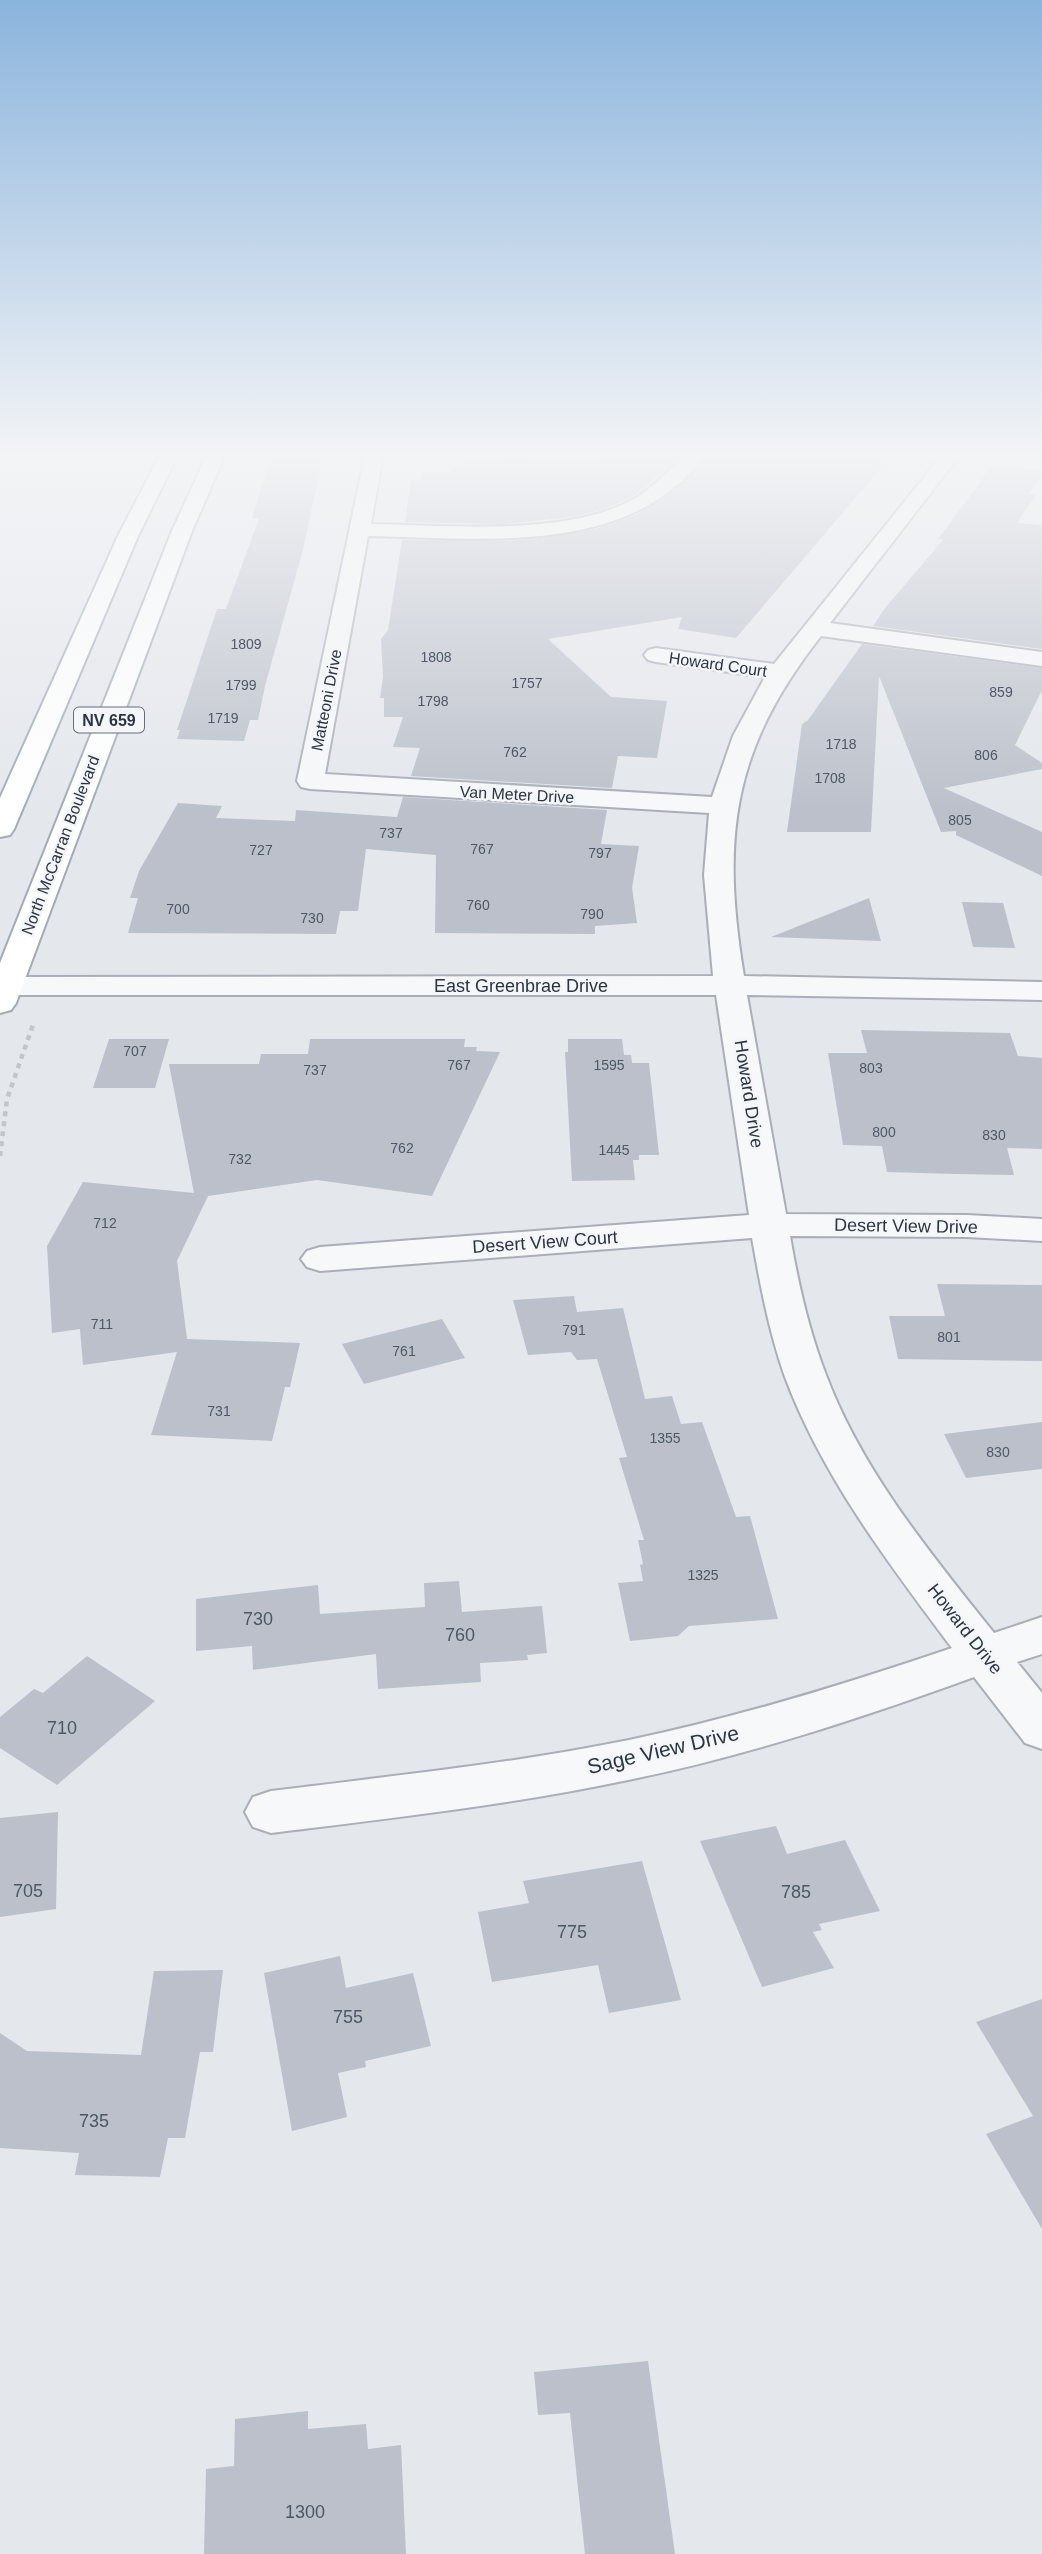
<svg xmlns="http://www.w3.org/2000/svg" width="1042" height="2554" font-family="Helvetica,sans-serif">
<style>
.building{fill:#bbc0ca}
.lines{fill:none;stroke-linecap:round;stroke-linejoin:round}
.minor-casing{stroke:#a9aeb7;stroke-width:4}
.major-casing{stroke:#a3abb8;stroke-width:4}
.path{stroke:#c2c5cb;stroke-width:4.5;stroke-dasharray:5 5;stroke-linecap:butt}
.minor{fill:#f7f8fa;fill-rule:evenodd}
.major{fill:#fff;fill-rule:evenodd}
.labels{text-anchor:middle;stroke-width:5;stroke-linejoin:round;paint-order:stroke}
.number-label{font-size:14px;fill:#4f5766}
.far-street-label{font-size:16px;fill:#2b3445;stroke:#f4f6f9}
.shield{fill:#f4f6f9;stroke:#676e7b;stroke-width:2}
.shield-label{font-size:16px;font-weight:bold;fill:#2b3445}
.street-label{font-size:18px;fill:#2b3445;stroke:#f4f6f9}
.near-number-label{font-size:18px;fill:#4f5766}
.near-street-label{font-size:21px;fill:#2b3445;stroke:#f4f6f9}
</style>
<rect width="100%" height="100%" fill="#e4e7ec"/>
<path class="building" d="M 274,455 L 323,455 L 304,546 L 265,686 L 258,720 L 250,720 L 244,741 L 177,739 L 180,730 L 177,730 L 217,609 L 226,609 L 259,518 L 252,518 L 271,456 Z
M 507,455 L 590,463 L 601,455 L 683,455 L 631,498 L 604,509 L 573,517 L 504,524 L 405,522 L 411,480 L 420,480 L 421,472 L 450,472 L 475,457 L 499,460 Z
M 707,455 L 892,455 L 736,638 L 678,629 L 682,617 L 548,639 L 611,697 L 667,701 L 657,758 L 618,756 L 612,788 L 411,776 L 420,748 L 393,747 L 403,717 L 384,717 L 384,698 L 380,698 L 383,677 L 381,639 L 388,630 L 402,540 L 504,541 L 551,537 L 595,529 L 637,514 L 675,490 Z
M 993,465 L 1042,471 L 1042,475 L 1029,494 L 1036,495 L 1017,523 L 1042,525 L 1042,649 L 873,626 L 885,608 L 943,540 L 938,539 Z
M 862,644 L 1042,668 L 1042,690 L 1015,745 L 1042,763 L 1042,769 L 944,788 L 1042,832 L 1042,876 L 956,835 L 956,831 L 941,832 L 879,676 L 871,832 L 787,832 L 802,724 L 808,720 Z
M 403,797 L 607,810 L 601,844 L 639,846 L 632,888 L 637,923 L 595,926 L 595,934 L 435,933 L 436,855 L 366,849 L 358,911 L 340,911 L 336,934 L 128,933 L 138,898 L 130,898 L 139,871 L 178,803 L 222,806 L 216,818 L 295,821 L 296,810 L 397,817 Z
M 869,898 L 881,941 L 771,937 Z
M 962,902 L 1003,903 L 1015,948 L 973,947 Z
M 861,1030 L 1010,1033 L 1018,1056 L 1042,1058 L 1042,1149 L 1007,1148 L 1014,1175 L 956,1174 L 887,1172 L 882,1146 L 843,1145 L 828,1053 L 867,1053 Z
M 109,1039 L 169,1039 L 155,1088 L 93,1088 Z
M 310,1039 L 465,1039 L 464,1047 L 477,1047 L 476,1051 L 500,1052 L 432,1196 L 317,1180 L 208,1196 L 177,1261 L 187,1339 L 300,1343 L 290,1387 L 285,1387 L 272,1441 L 151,1435 L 177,1352 L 83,1365 L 80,1329 L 52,1333 L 47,1246 L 83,1182 L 194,1193 L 169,1064 L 259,1064 L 261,1054 L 308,1054 Z
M 568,1039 L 622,1039 L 624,1055 L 631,1055 L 632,1063 L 649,1063 L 659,1155 L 639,1155 L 639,1160 L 633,1160 L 635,1180 L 572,1181 L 565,1052 L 568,1052 Z
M 937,1284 L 1042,1285 L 1042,1361 L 898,1359 L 889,1316 L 945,1316 Z
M 574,1296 L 577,1312 L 623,1308 L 645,1399 L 672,1396 L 681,1424 L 702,1422 L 736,1517 L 750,1516 L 778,1619 L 689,1626 L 678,1636 L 630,1641 L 618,1583 L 643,1581 L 640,1565 L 643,1564 L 638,1540 L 644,1540 L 619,1458 L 627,1457 L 597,1359 L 577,1360 L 571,1352 L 528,1355 L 513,1300 Z
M 442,1319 L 465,1358 L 364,1384 L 342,1344 Z
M 1042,1422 L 1042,1469 L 966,1478 L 944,1434 Z
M 459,1581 L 462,1612 L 542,1606 L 547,1653 L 527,1655 L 528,1660 L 480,1663 L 481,1682 L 378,1689 L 376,1654 L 253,1670 L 252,1646 L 196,1651 L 196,1599 L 318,1585 L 320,1614 L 425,1607 L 424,1583 Z
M 87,1656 L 155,1701 L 57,1785 L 0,1748 L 0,1717 L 34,1689 L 43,1693 Z
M 58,1812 L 56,1909 L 0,1917 L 0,1818 Z
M 776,1826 L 787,1854 L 845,1840 L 880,1911 L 819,1924 L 822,1930 L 813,1932 L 834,1968 L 762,1987 L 700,1841 Z
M 642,1861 L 681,2000 L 609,2013 L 598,1965 L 492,1982 L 478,1912 L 529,1903 L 523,1881 Z
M 340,1956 L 346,1988 L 413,1973 L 431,2046 L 365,2061 L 366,2067 L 338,2073 L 347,2117 L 292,2131 L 264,1973 Z
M 223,1970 L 213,2052 L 200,2052 L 185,2138 L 168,2138 L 160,2177 L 75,2175 L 79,2153 L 0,2148 L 0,2033 L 27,2051 L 141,2055 L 154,1971 Z
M 1042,1999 L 1042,2229 L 986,2134 L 1033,2116 L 976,2022 Z
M 648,2361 L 675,2554 L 585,2554 L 570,2413 L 538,2415 L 534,2372 Z
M 308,2411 L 308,2429 L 366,2424 L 368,2449 L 401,2445 L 406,2554 L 204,2554 L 206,2469 L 234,2466 L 235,2419 Z"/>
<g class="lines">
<g class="minor-casing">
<path id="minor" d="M 365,455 L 383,455 L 371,524 C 446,525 564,537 632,500 C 652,489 669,470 686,455 L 705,455 C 630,558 480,538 368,536 L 325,774 L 712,797 L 733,736 L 765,677 L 656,662 L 648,660 L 644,655 L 648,650 L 656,648 L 774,664 L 942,455 L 960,455 L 830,623 L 1042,652 L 1042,666 L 821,636 C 732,749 721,837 744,976 L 1042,982 L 1042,1000 L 747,995 L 786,1214 L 967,1215 L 1042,1219 L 1042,1241 L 967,1237 L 790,1236 C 798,1283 809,1331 826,1375 C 862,1471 931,1554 994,1633 L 1042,1617 L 1042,1654 L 1017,1662 L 1042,1693 L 1042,1749 L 1025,1743 L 974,1677 C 861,1718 746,1756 628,1780 C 510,1805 390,1818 271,1833 L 253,1827 L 245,1812 L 253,1797 L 271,1791 C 391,1776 511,1764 629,1740 C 739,1717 846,1684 952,1648 C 889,1564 822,1476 785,1377 C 769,1332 760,1284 752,1238 L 320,1271 L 307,1267 L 301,1259 L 307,1251 L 320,1247 L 749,1215 L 716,995 L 0,995 L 0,977 L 713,976 L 704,875 L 709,813 L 310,789 L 301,787 L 297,781 Z"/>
</g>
<g class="major-casing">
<path id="major" d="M 160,455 L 178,455 L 138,536 L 14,829 L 10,835 L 0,837 L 0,798 L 118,536 Z
M 207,455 L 225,455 L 192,531 L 16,1003 L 11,1010 L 0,1013 L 0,963 L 172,531 Z"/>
</g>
<path class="path" d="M 0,1156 L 7,1099 L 34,1022"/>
<use href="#minor" class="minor"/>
<use href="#major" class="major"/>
</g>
<linearGradient id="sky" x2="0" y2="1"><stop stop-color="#8bb4dd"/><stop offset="0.56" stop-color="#f3f4f6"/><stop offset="1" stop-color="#f3f4f6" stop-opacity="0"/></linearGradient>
<rect width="1042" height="812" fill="url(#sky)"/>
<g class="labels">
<g class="number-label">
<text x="246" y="649">1809</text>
<text x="436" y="662">1808</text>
<text x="527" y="688">1757</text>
<text x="241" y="690">1799</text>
<text x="1001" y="697">859</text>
<text x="433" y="706">1798</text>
<text x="223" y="723">1719</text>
<text x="841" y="749">1718</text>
<text x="515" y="757">762</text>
<text x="986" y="760">806</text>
<text x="830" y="783">1708</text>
<text x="960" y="825">805</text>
<text x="391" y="838">737</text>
<text x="482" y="854">767</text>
<text x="261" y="855">727</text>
<text x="600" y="858">797</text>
<text x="478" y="910">760</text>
<text x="178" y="914">700</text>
<text x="592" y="919">790</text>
<text x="312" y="923">730</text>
<text x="135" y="1056">707</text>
<text x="459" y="1070">767</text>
<text x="609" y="1070">1595</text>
<text x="871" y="1073">803</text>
<text x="315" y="1075">737</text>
<text x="884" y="1137">800</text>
<text x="994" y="1140">830</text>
<text x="402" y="1153">762</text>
<text x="614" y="1155">1445</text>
<text x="240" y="1164">732</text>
<text x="105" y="1228">712</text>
<text x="102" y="1329">711</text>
<text x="574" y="1335">791</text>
<text x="949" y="1342">801</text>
<text x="404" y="1356">761</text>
<text x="219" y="1416">731</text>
<text x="665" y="1443">1355</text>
<text x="998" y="1457">830</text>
<text x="703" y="1580">1325</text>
</g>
<g class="far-street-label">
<text transform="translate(718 664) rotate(8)" y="6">Howard Court</text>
<text transform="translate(326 700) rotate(-79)" y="6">Matteoni Drive</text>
<text transform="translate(517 794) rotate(3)" y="6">Van Meter Drive</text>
<text transform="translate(60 845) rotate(-69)" y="6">North McCarran Boulevard</text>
</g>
<rect class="shield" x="74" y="707.5" width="70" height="25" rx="5"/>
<g class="shield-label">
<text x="109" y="726">NV 659</text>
</g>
<g class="street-label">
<text x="521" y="992">East Greenbrae Drive</text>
<text transform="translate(749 1094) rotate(81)" y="6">Howard Drive</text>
<text transform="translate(906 1226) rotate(1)" y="6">Desert View Drive</text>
<text transform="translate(545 1242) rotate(-4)" y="6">Desert View Court</text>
<text transform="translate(965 1629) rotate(52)" y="6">Howard Drive</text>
</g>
<g class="near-number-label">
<text x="258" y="1625">730</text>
<text x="460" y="1641">760</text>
<text x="62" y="1734">710</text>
<text x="28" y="1897">705</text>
<text x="796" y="1898">785</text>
<text x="572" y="1938">775</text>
<text x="348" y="2023">755</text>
<text x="94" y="2127">735</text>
<text x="305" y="2518">1300</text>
</g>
<g class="near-street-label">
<text transform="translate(663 1750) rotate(-13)" y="7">Sage View Drive</text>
</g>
</g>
</svg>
